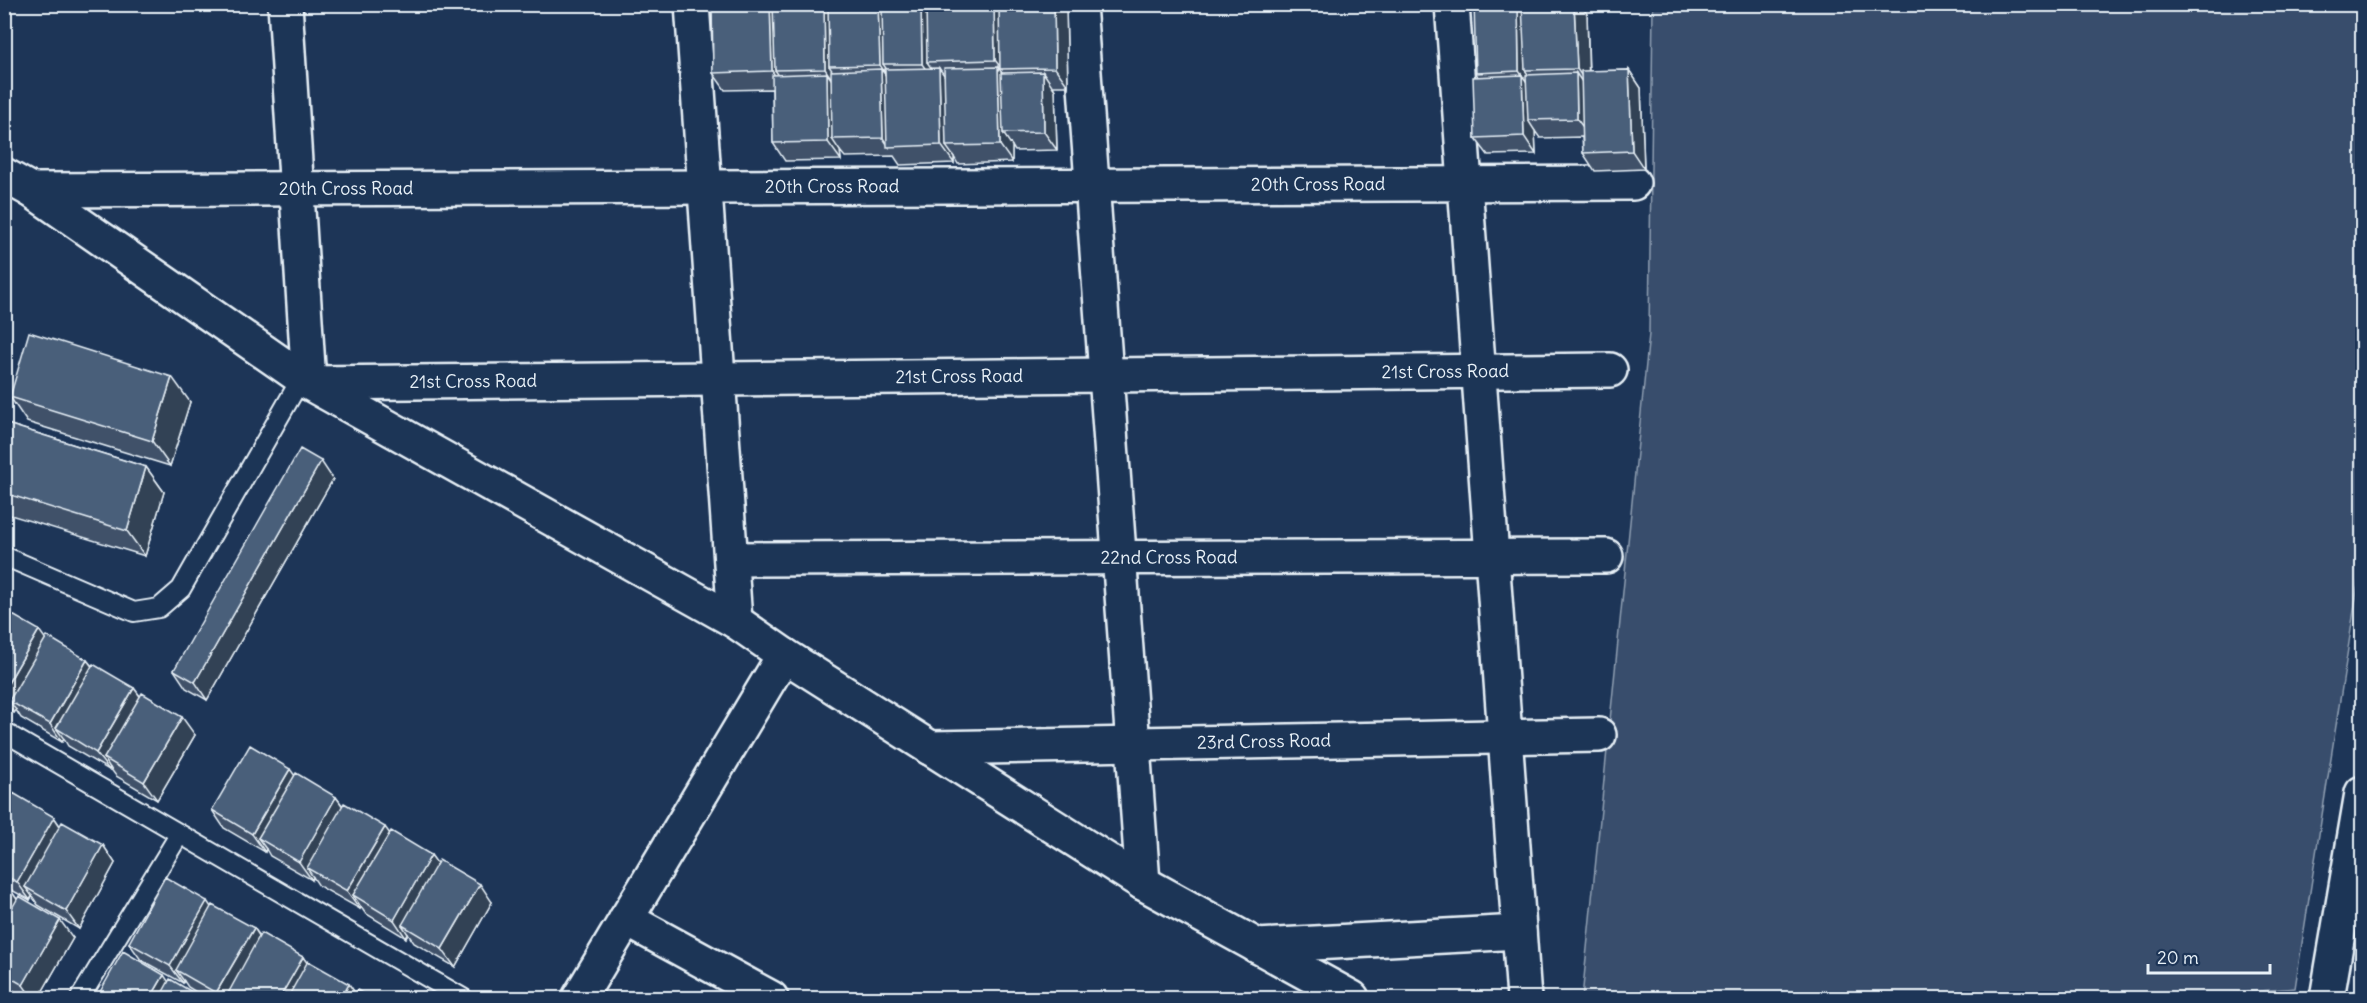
<svg xmlns="http://www.w3.org/2000/svg" width="2367" height="1003" font-family="Delius,sans-serif">
<style>
.green{fill:#374d6c;stroke:#909fb2;stroke-width:1.5}
.lines{fill:none;stroke-linecap:round;stroke-linejoin:round}
.lane-casing{stroke:#e8f1f8;stroke-width:22}
.street-casing{stroke:#e8f1f8;stroke-width:38}
.lane{stroke:#1d3557;stroke-width:18}
.street{stroke:#1d3557;stroke-width:33}
.wall{fill:#3f5169;stroke:#e8f1f8;stroke-width:1.5}
.shaded-wall{fill:#334255;stroke:#e8f1f8;stroke-width:1.5}
.building{fill:#495e7a;stroke:#e8f1f8;stroke-width:1.5}
.labels{text-anchor:middle;stroke-width:4.5;stroke-linejoin:round;paint-order:stroke}
.street-label{font-size:18px;fill:#e8f1f8;stroke:#1d3557}
</style>
<rect width="100%" height="100%" fill="#1d3557"/>
<filter id="ink" filterUnits="userSpaceOnUse"><feTurbulence type="fractalNoise" baseFrequency=".0167" numOctaves="2"/><feDisplacementMap in="SourceGraphic" scale="12" xChannelSelector="R" yChannelSelector="G"/><feConvolveMatrix kernelMatrix="1 2 1 2 8 2 1 2 1" color-interpolation-filters="sRGB"/></filter>
<g filter="url(#ink)">
<path class="green" d="M 1653,5 L 2362,5 L 2362,559 L 2295,988 L 2179,998 L 1582,998 L 1649,334 Z"/>
<g class="lines">
<g class="lane-casing">
<path id="lane" d="M 4,556 L 134,612 L 159,608 L 181,589 L 302,377
M 4,732 L 463,998
M 80,998 L 179,835"/>
</g>
<g class="street-casing">
<g id="street">
<path id="s1" d="M 285,4 L 309,383 L 1610,370"/>
<path d="M 692,4 L 735,621"/>
<path d="M 1079,4 L 1143,883"/>
<path d="M 1452,4 L 1524,998"/>
<path d="M 4,175 L 31,190 L 309,383 L 735,621 L 784,655 L 1143,883 L 1352,998"/>
<path id="s2" d="M 31,190 L 1633,183"/>
<path id="s3" d="M 731,559 L 1606,556"/>
<path id="s4" d="M 930,748 L 1599,735"/>
<path d="M 626,919 L 771,998"/>
<path d="M 1257,946 L 1519,932"/>
<path d="M 579,998 L 784,655"/>
<path d="M 2327,998 L 2362,793"/>
</g>
</g>
<use href="#lane" class="lane"/>
<use href="#street" class="street"/>
</g>
<path class="wall" d="M 712,4 L 1064,4 L 1066,8 L 1068,86 L 1053,86 L 1055,90 L 1057,150 L 1015,151 L 1012,146 L 1012,162 L 958,164 L 954,157 L 954,163 L 900,165 L 894,156 L 845,157 L 840,151 L 841,160 L 785,161 L 773,143 L 772,89 L 725,90 L 713,73 Z
M 1522,4 L 1580,4 L 1587,14 L 1589,71 L 1629,70 L 1641,88 L 1644,169 L 1595,171 L 1583,153 L 1582,137 L 1540,138 L 1535,131 L 1536,154 L 1488,155 L 1475,138 L 1478,77 L 1476,73 Z
M 10,397 L 190,402 L 170,466 L 27,422 Z
M 4,423 L 146,467 L 164,492 L 145,556 L 4,513 Z
M 333,479 L 207,700 L 186,688 L 174,670 Z
M 4,610 L 45,639 L 87,660 L 92,666 L 134,688 L 140,696 L 195,735 L 157,800 L 116,776 L 110,768 L 109,770 L 68,746 L 64,739 L 62,742 L 21,718 L 16,710 L 14,713 L 4,707 Z
M 295,775 L 336,797 L 343,806 L 389,833 L 431,855 L 437,864 L 492,902 L 455,967 L 414,943 L 408,934 L 406,938 L 365,913 L 361,907 L 360,909 L 319,886 L 313,877 L 312,880 L 270,856 L 266,849 L 265,852 L 224,828 L 212,810 Z
M 4,788 L 8,790 L 12,796 L 54,817 L 60,826 L 103,845 L 115,863 L 79,929 L 38,905 L 32,896 L 30,900 L 4,886 Z
M 4,887 L 11,891 L 17,899 L 73,938 L 38,999 L 28,999 L 4,985 Z
M 211,907 L 254,928 L 260,936 L 303,957 L 307,963 L 349,984 L 355,993 L 372,999 L 207,999 L 188,987 L 184,981 L 183,983 L 141,960 L 129,943 Z"/>
<path class="shaded-wall" d="M 770,4 L 778,4 L 775,70 L 784,83 L 784,89 L 772,71 Z
M 824,4 L 832,4 L 829,66 L 837,78 L 837,87 L 825,69 Z
M 878,4 L 886,4 L 883,64 L 892,77 L 892,83 L 880,65 Z
M 921,4 L 932,4 L 927,62 L 934,72 L 934,81 L 922,64 Z
M 994,4 L 1003,4 L 1002,69 L 995,60 Z
M 1054,4 L 1064,4 L 1066,8 L 1068,86 L 1055,68 Z
M 1518,4 L 1522,4 L 1530,16 L 1525,70 L 1532,80 L 1532,89 L 1519,71 Z
M 1574,4 L 1580,4 L 1587,14 L 1589,87 L 1577,69 Z
M 998,67 L 1010,85 L 1003,133 L 1012,146 L 1012,162 L 1000,145 Z
M 939,68 L 952,86 L 946,146 L 954,157 L 954,163 L 941,145 Z
M 881,69 L 894,87 L 889,147 L 883,138 Z
M 1629,70 L 1641,88 L 1644,169 L 1632,151 Z
M 1043,72 L 1055,90 L 1057,150 L 1044,132 Z
M 827,73 L 839,91 L 832,139 L 840,151 L 841,160 L 828,142 Z
M 1576,73 L 1588,91 L 1590,137 L 1577,119 Z
M 1522,75 L 1534,93 L 1528,120 L 1535,131 L 1536,154 L 1524,136 Z
M 172,377 L 190,402 L 170,466 L 152,441 Z
M 321,461 L 333,479 L 207,700 L 195,682 Z
M 146,467 L 164,492 L 145,556 L 127,531 Z
M 39,630 L 52,648 L 9,701 L 16,710 L 14,713 L 4,699 L 4,690 Z
M 87,660 L 100,677 L 56,728 L 64,739 L 62,742 L 50,724 Z
M 134,688 L 147,706 L 104,758 L 110,768 L 109,770 L 96,753 Z
M 182,717 L 195,735 L 157,800 L 144,782 Z
M 290,769 L 303,787 L 258,838 L 266,849 L 265,852 L 252,834 Z
M 8,790 L 20,808 L 4,834 L 4,795 Z
M 336,797 L 349,815 L 307,868 L 313,877 L 312,880 L 299,862 Z
M 54,817 L 66,835 L 25,887 L 32,896 L 30,900 L 17,882 Z
M 385,827 L 398,845 L 353,895 L 361,907 L 360,909 L 347,891 Z
M 103,845 L 115,863 L 79,929 L 66,911 Z
M 431,855 L 444,873 L 402,925 L 408,934 L 406,938 L 394,920 Z
M 480,884 L 492,902 L 455,967 L 442,949 Z
M 11,891 L 24,909 L 4,943 L 4,903 Z
M 207,901 L 219,919 L 176,970 L 184,981 L 183,983 L 170,966 Z
M 60,920 L 73,938 L 38,999 L 33,999 L 23,985 Z
M 254,928 L 266,946 L 236,999 L 220,999 L 216,993 Z
M 303,957 L 315,974 L 301,999 L 279,999 Z
M 164,975 L 176,993 L 173,999 L 150,999 Z
M 349,984 L 359,999 L 341,999 Z"/>
<path class="building" d="M 712,4 L 770,4 L 772,71 L 713,73 Z
M 773,4 L 824,4 L 825,69 L 775,70 Z
M 828,4 L 878,4 L 880,65 L 829,66 Z
M 882,4 L 921,4 L 922,64 L 883,64 Z
M 926,4 L 994,4 L 995,60 L 927,62 Z
M 999,4 L 1054,4 L 1055,68 L 1000,69 Z
M 1474,4 L 1518,4 L 1519,71 L 1476,73 Z
M 1522,4 L 1574,4 L 1577,69 L 1525,70 Z
M 998,67 L 1000,145 L 946,146 L 944,68 Z
M 939,68 L 941,145 L 887,147 L 885,69 Z
M 881,69 L 883,138 L 832,139 L 831,71 Z
M 1629,70 L 1632,151 L 1583,153 L 1581,71 Z
M 1043,72 L 1044,132 L 1003,133 L 1001,73 Z
M 827,73 L 828,142 L 773,143 L 772,75 Z
M 1576,73 L 1577,119 L 1528,120 L 1526,75 Z
M 1522,75 L 1524,136 L 1475,138 L 1473,77 Z
M 29,332 L 172,377 L 152,441 L 10,397 Z
M 4,423 L 146,467 L 127,531 L 4,493 Z
M 300,449 L 321,461 L 195,682 L 174,670 Z
M 4,610 L 39,630 L 4,690 Z
M 47,636 L 87,660 L 50,724 L 9,701 Z
M 93,664 L 134,688 L 96,753 L 56,728 Z
M 142,693 L 182,717 L 144,782 L 104,758 Z
M 250,745 L 290,769 L 252,834 L 212,810 Z
M 296,773 L 336,797 L 299,862 L 258,838 Z
M 13,793 L 54,817 L 17,882 L 4,875 L 4,808 Z
M 344,803 L 385,827 L 347,891 L 307,868 Z
M 62,822 L 103,845 L 66,911 L 25,887 Z
M 391,831 L 431,855 L 394,920 L 353,895 Z
M 439,860 L 480,884 L 442,949 L 402,925 Z
M 165,877 L 207,901 L 170,966 L 129,943 Z
M 4,887 L 11,891 L 4,903 Z
M 19,896 L 60,920 L 23,985 L 4,974 L 4,922 Z
M 212,905 L 254,928 L 216,993 L 176,970 Z
M 261,933 L 303,957 L 279,999 L 225,999 Z
M 123,951 L 164,975 L 150,999 L 96,999 Z
M 308,961 L 349,984 L 341,999 L 287,999 Z
M 170,979 L 204,999 L 159,999 Z
M 357,990 L 372,999 L 352,999 Z"/>
</g>
<g class="labels">
<g class="street-label">
<text dy="6" stroke="none"><textPath href="#s2" startOffset="1287">20th Cross Road</textPath></text>
<text dy="6" stroke="none"><textPath href="#s2" startOffset="801">20th Cross Road</textPath></text>
<text dy="6" stroke="none"><textPath href="#s2" startOffset="315">20th Cross Road</textPath></text>
<text dy="6" stroke="none"><textPath href="#s1" startOffset="1516">21st Cross Road</textPath></text>
<text dy="6" stroke="none"><textPath href="#s1" startOffset="1030">21st Cross Road</textPath></text>
<text dy="6" stroke="none"><textPath href="#s1" startOffset="544">21st Cross Road</textPath></text>
<text dy="6" stroke="none"><textPath href="#s3" startOffset="438">22nd Cross Road</textPath></text>
<text dy="6" stroke="none"><textPath href="#s4" startOffset="334">23rd Cross Road</textPath></text>
</g>
</g>
<rect width="2367" height="1003" fill="none" stroke="#1d3557" stroke-width="24"/>
<rect x="12" y="12" width="2343" height="979" fill="none" stroke="#e8f1f8" stroke-width="2" filter="url(#ink)"/>
<path d="M2148 964v9h122v-9" fill="none" stroke="#e8f1f8" stroke-width="3"/>
<text x="2157" y="964" font-size="18" fill="#e8f1f8" stroke="#1d3557" stroke-width="4.5" paint-order="stroke">20 m</text>
</svg>
